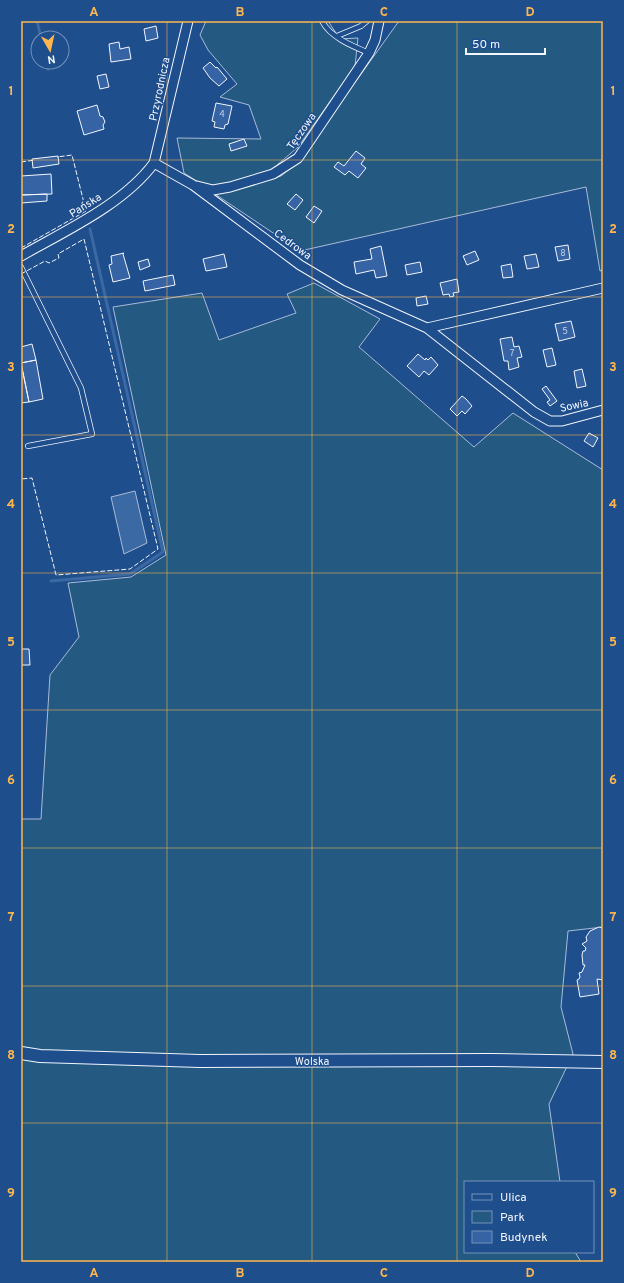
<svg xmlns="http://www.w3.org/2000/svg" width="624" height="1283" font-family="Overpass,sans-serif">
<style>
.green{fill:#245a82;stroke:#a8bbd7}
.water{fill:#3b69a3;stroke:#a8bbd7}
.lines{fill:none;stroke-linecap:round;stroke-linejoin:round}
.stream{stroke:#3b69a3;stroke-width:3}
.building{fill:#3563a3;stroke:#f2f6ff}
.service-casing{stroke:#f2f6ff;stroke-width:6}
.minor-casing{stroke:#f2f6ff;stroke-width:11}
.tertiary-casing{stroke:#f2f6ff;stroke-width:14}
.service{stroke:#1f4e8c;stroke-width:4.5}
.minor{stroke:#1f4e8c;stroke-width:9}
.tertiary{stroke:#1f4e8c;stroke-width:12}
.fence{stroke:#f2f6ff;stroke-width:1;stroke-dasharray:5 2;stroke-linecap:butt}
.grid{fill:none;stroke:#ffb74d;stroke-width:1;stroke-opacity:0.55}
.labels{text-anchor:middle;stroke-width:3;stroke-linejoin:round;paint-order:stroke}
.number-label{font-size:9px;fill:#c3d1e8}
.street-label{font-size:11px;fill:#f2f6ff;stroke:#1f4e8c}
.neatline{fill:none;stroke:#ffb74d;stroke-width:1.5}
.grid-label{font-size:13px;text-anchor:middle;font-weight:bold;fill:#ffb74d}
</style>
<rect width="100%" height="100%" fill="#1f4e8c"/>
<path class="green" d="M 206,21 L 328,21 L 340,39 L 358,38 L 355,66 L 298,147 L 262,178 L 212,188 L 200,183 L 184,173 L 177,138 L 261,139 L 249,105 L 220,97 L 237,84 L 208,50 L 200,35 Z
M 399,21 L 603,21 L 603,270 L 600,271 L 586,187 L 300,251 L 215,194 L 281,176 L 298,162 Z
M 314,283 L 380,319 L 359,347 L 474,447 L 513,413 L 603,470 L 603,927 L 568,931 L 561,1007 L 573,1054 L 549,1104 L 560,1182 L 465,1182 L 465,1252 L 575,1252 L 581,1262 L 21,1262 L 21,819 L 41,819 L 50,675 L 79,637 L 68,583 L 131,577 L 166,555 L 113,307 L 202,293 L 219,340 L 296,313 L 287,294 Z"/>
<path class="water" d="M 135,491 L 147,543 L 124,554 L 111,497 Z"/>
<g class="lines">
<path class="stream" d="M 37,21 L 41,38
M 46,62 L 48,69
M 51,581 L 130,574 L 163,552 L 90,229"/>
</g>
<path class="building" d="M 156,26 L 158,38 L 146,41 L 144,29 Z
M 119,42 L 120,49 L 129,47 L 131,59 L 111,62 L 109,44 Z
M 210,62 L 216,68 L 217,67 L 227,79 L 219,86 L 210,78 L 203,68 Z
M 106,74 L 109,87 L 100,89 L 97,76 Z
M 216,103 L 232,106 L 228,124 L 225,125 L 224,129 L 214,127 L 215,122 L 212,121 Z
M 97,105 L 100,116 L 103,117 L 105,122 L 103,125 L 104,129 L 84,135 L 77,111 Z
M 244,139 L 247,146 L 231,151 L 229,144 Z
M 356,151 L 365,158 L 361,164 L 366,168 L 358,178 L 349,171 L 345,175 L 334,167 L 338,162 L 344,166 Z
M 58,156 L 59,164 L 33,168 L 32,159 Z
M 51,174 L 52,194 L 21,195 L 21,176 Z
M 47,194 L 47,201 L 21,203 L 21,195 Z
M 296,194 L 303,200 L 295,210 L 287,204 Z
M 314,206 L 322,211 L 314,223 L 306,217 Z
M 568,245 L 570,259 L 558,261 L 555,247 Z
M 381,246 L 387,276 L 376,278 L 374,270 L 356,274 L 354,262 L 372,259 L 370,249 Z
M 475,251 L 479,260 L 467,265 L 463,256 Z
M 124,253 L 123,254 L 130,278 L 113,282 L 109,265 L 112,264 L 111,256 Z
M 224,254 L 227,267 L 206,271 L 203,259 Z
M 536,254 L 539,267 L 527,269 L 524,256 Z
M 148,259 L 150,266 L 140,270 L 138,262 Z
M 420,262 L 422,272 L 407,275 L 405,265 Z
M 511,264 L 513,277 L 503,278 L 501,266 Z
M 173,275 L 175,285 L 145,291 L 143,281 Z
M 457,279 L 459,292 L 453,293 L 454,296 L 450,297 L 449,294 L 443,295 L 440,283 Z
M 426,296 L 428,304 L 417,306 L 416,298 Z
M 571,321 L 575,337 L 559,341 L 555,324 Z
M 512,337 L 514,347 L 519,346 L 522,357 L 517,358 L 519,367 L 509,370 L 508,361 L 504,361 L 500,339 Z
M 32,344 L 36,360 L 21,363 L 21,347 Z
M 552,348 L 556,365 L 547,367 L 543,350 Z
M 418,354 L 425,360 L 426,358 L 428,360 L 431,357 L 438,365 L 429,375 L 424,371 L 419,377 L 407,366 Z
M 36,360 L 43,399 L 29,402 L 21,363 Z
M 21,363 L 29,402 L 21,403 Z
M 582,369 L 586,386 L 577,388 L 574,371 Z
M 546,386 L 557,401 L 550,406 L 547,402 L 550,400 L 542,389 Z
M 462,396 L 466,399 L 472,406 L 465,414 L 462,411 L 457,416 L 450,409 Z
M 589,433 L 598,438 L 593,447 L 584,441 Z
M 21,649 L 29,649 L 30,665 L 21,665 Z
M 599,927 L 603,928 L 603,980 L 597,979 L 599,994 L 580,997 L 577,980 L 579,979 L 580,977 L 579,973 L 582,972 L 585,965 L 583,965 L 582,955 L 583,951 L 585,951 L 586,948 L 582,944 L 587,941 L 586,937 L 590,931 Z"/>
<g class="lines">
<g class="service-casing">
<path id="service" d="M 322,21 C 330,37 352,46 369,53
M 337,36 L 361,26 L 367,21
M 21,267 L 81,388 L 92,434 L 28,446"/>
</g>
<g class="minor-casing">
<path id="minor" d="M 154,163 L 193,185 L 300,265 L 342,290 L 427,328 L 534,412 L 550,421 L 562,421 L 603,410
M 197,186 L 213,190 L 230,187 L 273,174 L 298,158 L 369,53 L 375,40 L 379,21
M 21,256 C 65,231 124,204 154,163 L 188,21
M 427,328 L 603,288"/>
</g>
<g class="tertiary-casing">
<path id="tertiary" d="M 21,1053 L 40,1056 L 200,1061 L 491,1060 L 603,1062"/>
</g>
<use href="#service" class="service"/>
<use href="#minor" class="minor"/>
<use href="#tertiary" class="tertiary"/>
<path class="fence" d="M 21,162 L 35,160
M 21,248 L 86,211 L 72,155 L 57,157
M 21,274 L 45,261 L 49,263 L 59,258 L 58,254 L 84,239 L 158,549 L 130,569 L 56,575 L 32,478 L 21,479"/>
</g>
<path class="grid" d="M 167,21 L 167,1262M 312,21 L 312,1262M 457,21 L 457,1262M 21,160 L 603,160M 21,297 L 603,297M 21,435 L 603,435M 21,573 L 603,573M 21,710 L 603,710M 21,848 L 603,848M 21,986 L 603,986M 21,1123 L 603,1123"/>
<g class="labels">
<g class="number-label">
<text x="222" y="117">4</text>
<text x="563" y="256">8</text>
<text x="565" y="334">5</text>
<text x="512" y="356">7</text>
</g>
<g class="street-label">
<text transform="translate(159 89) rotate(-78)" y="4">Przyrodnicza</text>
<text transform="translate(301 131) rotate(-55)" y="4">Tęczowa</text>
<text transform="translate(85 205) rotate(-32)" y="4">Pańska</text>
<text transform="translate(293 244) rotate(36)" y="4">Cedrowa</text>
<text transform="translate(574 405) rotate(-12)" y="4">Sowia</text>
<text x="312" y="1065">Wolska</text>
</g>
</g>
<rect width="624" height="1283" fill="none" stroke="#1f4e8c" stroke-width="44"/>
<rect x="464" y="1181" width="130" height="72" fill="#1f4e8c" stroke="#7391ba"/>
<rect x="472" y="1194" width="20" height="6" fill="#1f4e8c" stroke="#7391ba"/>
<text x="500" y="1201" font-size="12" fill="#f2f6ff">Ulica</text>
<rect x="472" y="1211" width="20" height="12" fill="#245a82" stroke="#7391ba"/>
<text x="500" y="1221" font-size="12" fill="#f2f6ff">Park</text>
<rect x="472" y="1231" width="20" height="12" fill="#3563a3" stroke="#7391ba"/>
<text x="500" y="1241" font-size="12" fill="#f2f6ff">Budynek</text>
<g transform="translate(50 50) rotate(171)"><circle r="19" fill="#1f4e8c" stroke="#7391ba"/>
<path d="M0-3L7 15L0 10L-7 15Z" fill="#ffb74d"/>
<text y="-6" font-size="11" font-weight="bold" text-anchor="middle" fill="#f2f6ff">N</text>
</g>
<path d="M466 48v6h79v-6" fill="none" stroke="#f2f6ff" stroke-width="2"/>
<text x="472" y="48" font-size="12" fill="#f2f6ff" stroke="#1f4e8c" stroke-width="3" paint-order="stroke">50 m</text>
<rect x="22" y="22" width="580" height="1239" class="neatline"/>
<g class="grid-label">
<text x="94" y="16">A</text>
<text x="240" y="16">B</text>
<text x="384" y="16">C</text>
<text x="530" y="16">D</text>
<text x="11" y="95">1</text>
<text x="613" y="95">1</text>
<text x="11" y="233">2</text>
<text x="613" y="233">2</text>
<text x="11" y="371">3</text>
<text x="613" y="371">3</text>
<text x="11" y="508">4</text>
<text x="613" y="508">4</text>
<text x="11" y="646">5</text>
<text x="613" y="646">5</text>
<text x="11" y="784">6</text>
<text x="613" y="784">6</text>
<text x="11" y="921">7</text>
<text x="613" y="921">7</text>
<text x="11" y="1059">8</text>
<text x="613" y="1059">8</text>
<text x="11" y="1197">9</text>
<text x="613" y="1197">9</text>
<text x="94" y="1277">A</text>
<text x="240" y="1277">B</text>
<text x="384" y="1277">C</text>
<text x="530" y="1277">D</text>
</g>
</svg>
